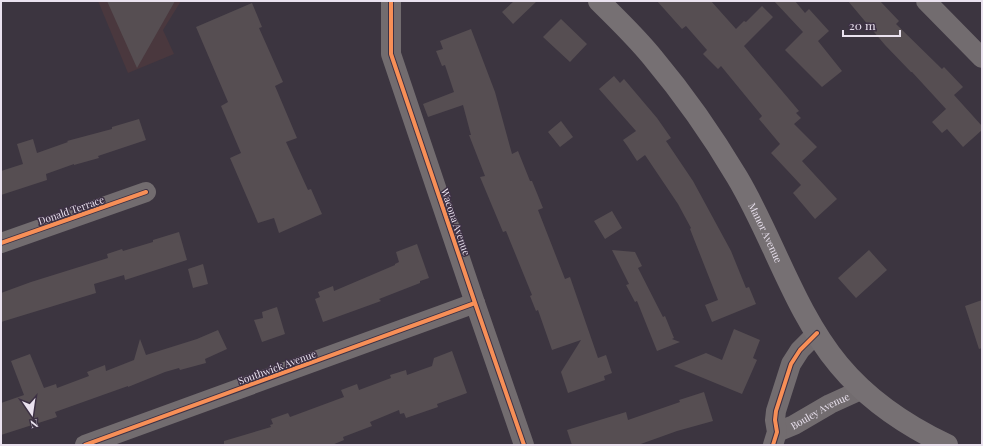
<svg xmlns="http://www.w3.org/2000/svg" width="983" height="446" font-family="'Playfair Display',serif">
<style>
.commercial{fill:#4a383e}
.building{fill:#564e52}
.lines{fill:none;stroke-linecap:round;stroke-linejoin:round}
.minor{stroke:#726c6f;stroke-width:20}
.secondary{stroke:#767073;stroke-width:22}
.cycleway-casing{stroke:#3d3144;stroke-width:6}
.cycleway{stroke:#f78f57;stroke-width:4}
.labels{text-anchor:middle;stroke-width:3;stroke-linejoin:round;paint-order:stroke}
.street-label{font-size:10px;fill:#eae2ef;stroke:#3d3144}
</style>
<rect width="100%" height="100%" fill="#3c3540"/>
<path class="commercial" d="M 98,1 L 181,1 L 163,30 L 174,54 L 128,73 Z"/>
<path class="building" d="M 107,1 L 175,1 L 137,68 Z
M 514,1 L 537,1 L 513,24 L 502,12 Z
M 657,1 L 711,1 L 736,29 L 744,21 L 746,22 L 762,6 L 773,17 L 744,46 L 799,111 L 796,113 L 801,118 L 794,124 L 817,147 L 802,161 L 837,199 L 815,219 L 793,193 L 801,185 L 771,153 L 780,144 L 759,119 L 762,116 L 721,66 L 718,69 L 703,54 L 707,50 L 686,26 L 682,29 Z
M 774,1 L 795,1 L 805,13 L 809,9 L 829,31 L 818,41 L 842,71 L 822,87 L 785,50 L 803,32 Z
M 848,1 L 880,1 L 899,21 L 896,24 L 942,69 L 944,67 L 963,87 L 954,95 L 982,126 L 982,130 L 963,147 L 947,129 L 942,133 L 932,122 L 946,109 L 912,72 L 911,72 L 885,45 Z
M 252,3 L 262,27 L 259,28 L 283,82 L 275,86 L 297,138 L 286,142 L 308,190 L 311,189 L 322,214 L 279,233 L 274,218 L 258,223 L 230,158 L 241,153 L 221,106 L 228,102 L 196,27 Z
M 561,19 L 587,44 L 570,62 L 543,37 Z
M 471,29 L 495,92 L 512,154 L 518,151 L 530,181 L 532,181 L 543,208 L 538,210 L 565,279 L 570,277 L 598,358 L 606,355 L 612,373 L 604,376 L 605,380 L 568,393 L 561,372 L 581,340 L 552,350 L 538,310 L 536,311 L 530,296 L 532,295 L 506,231 L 503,232 L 480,177 L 485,176 L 469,135 L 471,135 L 463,105 L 428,117 L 423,104 L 454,92 L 445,65 L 442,66 L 436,51 L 443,49 L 440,41 Z
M 614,76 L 620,83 L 624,79 L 657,118 L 671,138 L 666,141 L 693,181 L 731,251 L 746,288 L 749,287 L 756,304 L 712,322 L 705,305 L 718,300 L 690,229 L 691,228 L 678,204 L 645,155 L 637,161 L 628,147 L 623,140 L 636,131 L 599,89 Z
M 139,119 L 146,140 L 98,156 L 99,158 L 74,165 L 74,164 L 46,174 L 47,180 L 1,195 L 1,171 L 23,164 L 17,144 L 33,139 L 37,153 L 68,142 L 67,141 L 112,129 L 112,127 Z
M 561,121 L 573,137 L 560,147 L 548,132 Z
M 612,211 L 622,228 L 605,239 L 594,221 Z
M 179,232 L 187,260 L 125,280 L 124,275 L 94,284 L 96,293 L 1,322 L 1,293 L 31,282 L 108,258 L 107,254 L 122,249 L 123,251 L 153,242 L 153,240 Z
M 417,244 L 429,278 L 420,281 L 420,283 L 379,299 L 381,301 L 323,322 L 315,299 L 320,297 L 318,292 L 333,286 L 334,291 L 395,265 L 395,264 L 399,262 L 396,252 Z
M 612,250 L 635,252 L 642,266 L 638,268 L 663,317 L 665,316 L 674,338 L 672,339 L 680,342 L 657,351 L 637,301 L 635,302 L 626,285 L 629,284 Z
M 869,250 L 887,270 L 856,298 L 838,278 Z
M 203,264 L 208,284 L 193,288 L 188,269 Z
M 982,300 L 982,348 L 979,349 L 965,306 Z
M 277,307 L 285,334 L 262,342 L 254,320 L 263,318 L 262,312 Z
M 734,329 L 760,340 L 753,358 L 757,360 L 742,394 L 674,366 L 706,353 L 722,360 Z
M 218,330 L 227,349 L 205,359 L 206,363 L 180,370 L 179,368 L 165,372 L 128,387 L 128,386 L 55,412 L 57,417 L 1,435 L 1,403 L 24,395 L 11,361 L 30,354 L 44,388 L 56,384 L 57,388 L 89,376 L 87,372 L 105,365 L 106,371 L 134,360 L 140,339 L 146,355 L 197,339 Z
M 452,351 L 467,393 L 437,404 L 438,407 L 406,418 L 404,413 L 400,414 L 399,410 L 370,422 L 372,426 L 343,437 L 344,440 L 332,445 L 224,445 L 224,441 L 271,427 L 270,425 L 273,424 L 271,419 L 288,413 L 290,417 L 344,397 L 341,390 L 357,384 L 359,390 L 391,378 L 390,375 L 406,370 L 407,375 L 432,366 L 434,358 Z
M 704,392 L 713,421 L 677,431 L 638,445 L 572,445 L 567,430 L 626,412 L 628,420 L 680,402 L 679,400 Z"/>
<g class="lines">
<g class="minor">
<path d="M 391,1 L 391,54 L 475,303 L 524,445"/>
<path d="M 926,1 L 982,58"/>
<path d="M 1,243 L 146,192"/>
<path id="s1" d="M 777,432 L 794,425 L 830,404 L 863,389"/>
<path d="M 85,445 L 475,303"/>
<path d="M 773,445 L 777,432 L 775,420 L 776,411 L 791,364 L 800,350 L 817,333"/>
</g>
<path class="secondary" id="s2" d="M 599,1 C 618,20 637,38 653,58 C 684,95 712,135 737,177 C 773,237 794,311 839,365 C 868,400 907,426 947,445"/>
<g class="cycleway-casing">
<path id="cycleway" d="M 391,1 L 391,54 L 475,303 L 524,445
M 1,243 L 146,192
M 85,445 L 475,303
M 773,445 L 777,432 L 775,420 L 776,411 L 791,364 L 800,350 L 817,333"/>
</g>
<use href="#cycleway" class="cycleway"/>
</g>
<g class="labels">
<g class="street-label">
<text transform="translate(71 210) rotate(-19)" y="4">Donald Terrace</text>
<text transform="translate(456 222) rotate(71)" y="4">Wacona Avenue</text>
<text dy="4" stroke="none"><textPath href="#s2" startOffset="287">Manor Avenue</textPath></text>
<text transform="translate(277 367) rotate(-20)" y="4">Southwick Avenue</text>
<text dy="4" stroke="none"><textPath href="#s1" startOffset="48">Bouley Avenue</textPath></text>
</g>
</g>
<rect width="983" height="446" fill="none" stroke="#eae2ef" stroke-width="4"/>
<g transform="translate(32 414) rotate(167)" stroke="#3d3144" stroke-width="3" paint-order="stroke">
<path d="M0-3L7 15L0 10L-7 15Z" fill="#eae2ef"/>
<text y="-6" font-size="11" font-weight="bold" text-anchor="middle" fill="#eae2ef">N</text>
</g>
<path d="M843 30v6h57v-6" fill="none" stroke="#eae2ef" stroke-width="2"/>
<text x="849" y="30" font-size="12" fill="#eae2ef" stroke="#3d3144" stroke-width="3" paint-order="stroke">20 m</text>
</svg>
